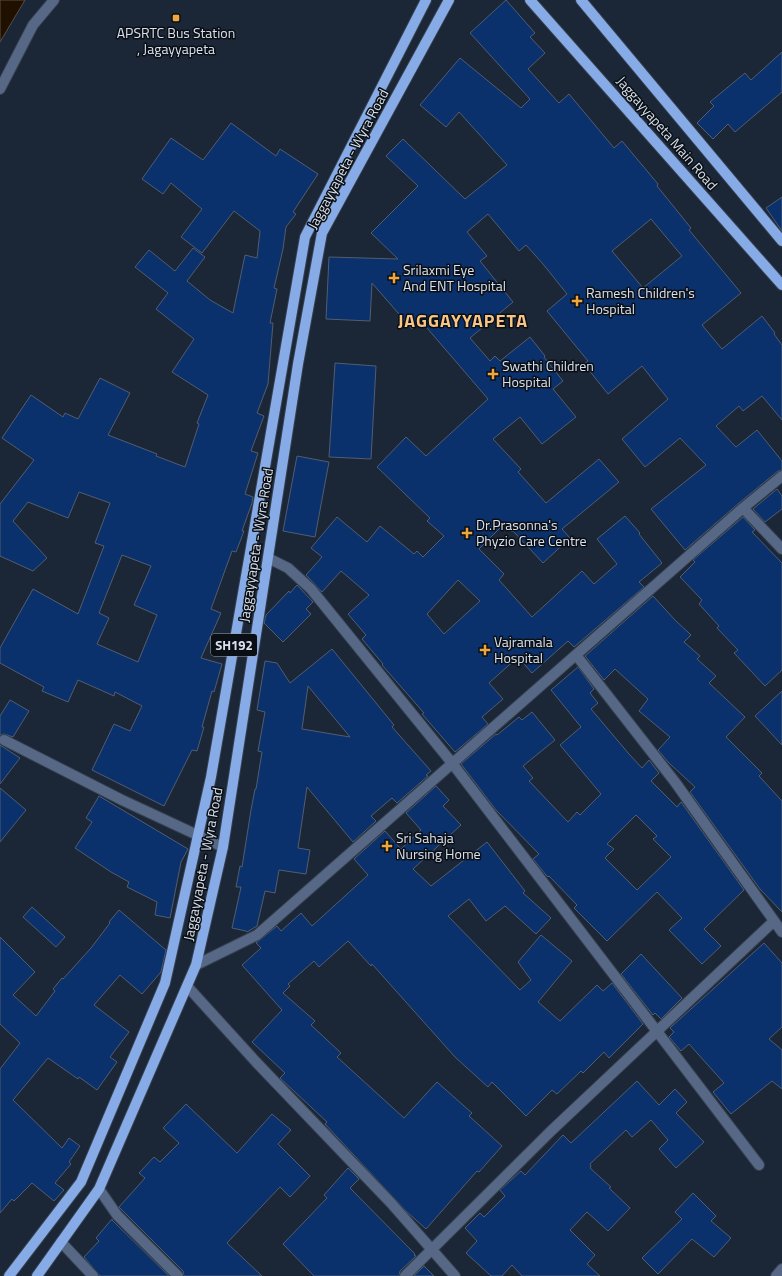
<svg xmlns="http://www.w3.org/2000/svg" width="782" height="1276" font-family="'Titillium Web',sans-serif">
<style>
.water{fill:#201000;stroke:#584f47}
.building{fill:#0b316c;stroke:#515d71;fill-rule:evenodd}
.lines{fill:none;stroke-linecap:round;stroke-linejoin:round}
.minor-casing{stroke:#36404f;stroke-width:12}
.major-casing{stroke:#36404f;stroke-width:12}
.minor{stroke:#566885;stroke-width:10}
.major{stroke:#86abe6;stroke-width:10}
.poi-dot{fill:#efa73d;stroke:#0a0f16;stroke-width:1.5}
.labels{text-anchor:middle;stroke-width:3;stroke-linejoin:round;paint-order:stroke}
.shield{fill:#0a0f16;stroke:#9ca2ac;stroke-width:1}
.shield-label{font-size:13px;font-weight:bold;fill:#dae1ec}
.poi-label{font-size:14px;fill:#dae1ec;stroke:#0a0f16;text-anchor:start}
.street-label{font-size:14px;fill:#dae1ec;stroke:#0a0f16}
.district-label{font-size:18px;font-weight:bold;letter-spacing:1px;fill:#f8c585;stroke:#0a0f16}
</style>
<rect width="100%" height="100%" fill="#1b2636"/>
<path class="water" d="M 0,0 L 25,0 L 0,42 Z"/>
<path class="building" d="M 506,0 L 535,33 L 530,37 L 545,53 L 528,69 L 559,103 L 569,94 L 614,148 L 622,141 L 658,184 L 657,186 L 691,228 L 689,230 L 741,293 L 702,325 L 722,349 L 762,316 L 775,333 L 774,334 L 782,345 L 782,420 L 762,396 L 743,411 L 739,406 L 716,426 L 736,447 L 757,430 L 782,461 L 782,470 L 778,471 L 739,503 L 685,550 L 651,509 L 706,465 L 680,438 L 645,467 L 622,439 L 668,399 L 642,366 L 608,394 L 584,364 L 588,361 L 547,311 L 567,294 L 543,264 L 526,245 L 519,251 L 488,214 L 467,232 L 487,256 L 480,261 L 513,302 L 470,338 L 490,361 L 495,356 L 500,361 L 530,337 L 545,356 L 544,357 L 563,381 L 553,389 L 576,417 L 542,444 L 520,417 L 493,439 L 521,469 L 518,472 L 546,503 L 599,459 L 619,482 L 562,529 L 570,538 L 543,563 L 513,531 L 512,532 L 504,524 L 479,549 L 504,574 L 499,580 L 532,617 L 582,571 L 594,584 L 617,564 L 597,539 L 625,516 L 640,533 L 639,534 L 662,563 L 639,582 L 644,587 L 574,647 L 568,641 L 532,673 L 518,657 L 489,683 L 503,699 L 482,717 L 488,724 L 455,752 L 422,714 L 424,713 L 382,665 L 383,664 L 362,639 L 366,635 L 348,614 L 369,595 L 341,571 L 322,592 L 306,575 L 322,557 L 311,548 L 337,517 L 367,542 L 380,526 L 414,554 L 417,551 L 423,557 L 444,536 L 427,521 L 430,518 L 377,467 L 406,437 L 426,456 L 488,399 L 421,321 L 412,329 L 372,283 L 370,321 L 326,319 L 329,257 L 398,259 L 371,233 L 418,186 L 386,156 L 403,139 L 465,199 L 507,165 L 459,112 L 446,127 L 420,105 L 460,58 L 521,108 L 530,99 L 470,33 ZM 651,219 L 682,256 L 643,288 L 612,251 ZM 458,580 L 480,601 L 444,634 L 427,614 Z
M 782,52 L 782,92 L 735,132 L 728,124 L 713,139 L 697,123 L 714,106 L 710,102 L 745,73 L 751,80 Z
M 231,123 L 276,156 L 280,149 L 318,174 L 293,212 L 296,214 L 286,227 L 283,249 L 274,288 L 277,289 L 270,323 L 273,323 L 268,384 L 257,413 L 264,416 L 251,451 L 258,453 L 245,494 L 253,497 L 252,503 L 242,531 L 244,531 L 236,552 L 232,551 L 211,609 L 221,613 L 201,658 L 222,664 L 214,692 L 212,691 L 202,727 L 204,727 L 197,751 L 192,750 L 164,806 L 92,770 L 114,724 L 130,731 L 142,706 L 115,692 L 114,696 L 78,680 L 68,702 L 42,691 L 44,687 L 0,663 L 0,648 L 33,589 L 78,614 L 104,546 L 95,543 L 110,503 L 79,492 L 68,518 L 28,502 L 13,521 L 47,558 L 33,571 L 0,556 L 0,504 L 34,460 L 2,438 L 31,395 L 63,417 L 65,413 L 78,419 L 100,378 L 130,393 L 108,435 L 157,454 L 156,456 L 185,467 L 199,424 L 197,423 L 208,395 L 172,372 L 194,339 L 156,309 L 168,293 L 135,267 L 149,250 L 175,271 L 193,248 L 205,257 L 187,281 L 210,300 L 233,313 L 245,255 L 257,258 L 260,231 L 234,211 L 202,253 L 181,237 L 202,209 L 171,183 L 163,194 L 142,179 L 171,138 L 203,160 ZM 122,555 L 151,566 L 134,605 L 157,615 L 138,662 L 97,644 L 109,618 L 99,613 Z
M 782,197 L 782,231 L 766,208 Z
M 335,363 L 376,366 L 371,459 L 329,457 Z
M 297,456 L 329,462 L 315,537 L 283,531 Z
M 777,489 L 782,496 L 782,509 L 765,522 L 753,509 Z
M 743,517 L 755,530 L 752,532 L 782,563 L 782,670 L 765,686 L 734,653 L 738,650 L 717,628 L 719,626 L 699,604 L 702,600 L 680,577 L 695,562 L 693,560 Z
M 297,585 L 313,602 L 306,609 L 311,614 L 283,642 L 264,623 L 266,615 L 289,591 L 290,593 Z
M 653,596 L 675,620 L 691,635 L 684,642 L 700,656 L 697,659 L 716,676 L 709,683 L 745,717 L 726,737 L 762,773 L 759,776 L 782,801 L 782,912 L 760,889 L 690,792 L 695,787 L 669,763 L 658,750 L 670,737 L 639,711 L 648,699 L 615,669 L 604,680 L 585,656 Z
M 332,649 L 394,725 L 392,727 L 431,771 L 426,775 L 428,776 L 397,803 L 392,798 L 371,816 L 376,821 L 353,842 L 307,787 L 298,848 L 310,850 L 306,874 L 279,870 L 275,893 L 265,891 L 257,926 L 247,932 L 246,931 L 232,928 L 241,887 L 236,887 L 240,866 L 242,867 L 251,810 L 255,789 L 256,789 L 262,752 L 258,751 L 265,712 L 257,710 L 265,661 L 277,663 L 290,683 ZM 308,686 L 350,737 L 302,729 Z
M 578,667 L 594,689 L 590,693 L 598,703 L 591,709 L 629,754 L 642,768 L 649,760 L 659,773 L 651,781 L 677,807 L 681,802 L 744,890 L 704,929 L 721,946 L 702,964 L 669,930 L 682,918 L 657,892 L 607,941 L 574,908 L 577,905 L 549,876 L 548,877 L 546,875 L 533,859 L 539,854 L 496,810 L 461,764 L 496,734 L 497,735 L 519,717 L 522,720 L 532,712 L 555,740 L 523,766 L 533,778 L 529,781 L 568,822 L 577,812 L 580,815 L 601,794 L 560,745 L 581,727 L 551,690 ZM 636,815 L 657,836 L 653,839 L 671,857 L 637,890 L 605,858 L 614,849 L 607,844 Z
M 782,691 L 782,745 L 755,716 Z
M 10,700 L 29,711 L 13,737 L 4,734 L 0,735 L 0,716 Z
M 0,745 L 20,758 L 0,784 Z
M 436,786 L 449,800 L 443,806 L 461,825 L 413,869 L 431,886 L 487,842 L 525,891 L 523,893 L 551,918 L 536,934 L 505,906 L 486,921 L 469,899 L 448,916 L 520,990 L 531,980 L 518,962 L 541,935 L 572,961 L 538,1002 L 560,1021 L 597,985 L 603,991 L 612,983 L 643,1024 L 609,1058 L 604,1052 L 583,1073 L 581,1071 L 557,1094 L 552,1090 L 526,1116 L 492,1082 L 488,1087 L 455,1057 L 372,964 L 371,966 L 348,941 L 319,967 L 314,961 L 288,984 L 290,986 L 283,993 L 315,1021 L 311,1025 L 341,1053 L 337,1057 L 404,1118 L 437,1082 L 472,1113 L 469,1116 L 502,1146 L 479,1172 L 477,1171 L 426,1229 L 406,1211 L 325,1124 L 327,1122 L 280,1078 L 285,1073 L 252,1042 L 282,1010 L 242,965 L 261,948 L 256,943 L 277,926 L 281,931 L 301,913 L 312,926 L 368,875 L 354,859 L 385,831 L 401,849 L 421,830 L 406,813 Z
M 0,788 L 26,810 L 0,842 Z
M 99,796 L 188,849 L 181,862 L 170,918 L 155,915 L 157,902 L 127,887 L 129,882 L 111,872 L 75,848 L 92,822 L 86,818 Z
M 32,907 L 65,937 L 56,947 L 23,917 Z
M 119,910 L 166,950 L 161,972 L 142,994 L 120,975 L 94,1005 L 129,1032 L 110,1057 L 117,1062 L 97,1090 L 79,1077 L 78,1079 L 48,1058 L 13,1100 L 62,1148 L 69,1138 L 80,1146 L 69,1162 L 71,1164 L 55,1183 L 64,1190 L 54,1201 L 32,1183 L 14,1201 L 12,1199 L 0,1213 L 0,1069 L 20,1043 L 0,1024 L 0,937 L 35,972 L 13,995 L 36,1016 L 55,991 L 53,989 L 62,978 L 63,979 L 91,948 L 110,923 L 109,922 Z
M 764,943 L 782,963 L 782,1027 L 769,1039 L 782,1050 L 782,1089 L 772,1081 L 731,1114 L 713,1092 L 724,1083 L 689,1044 L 681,1051 L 669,1037 L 674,1032 L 670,1028 Z
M 641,954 L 682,998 L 661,1019 L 655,1013 L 653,1015 L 621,974 Z
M 637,1081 L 659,1105 L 675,1089 L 687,1102 L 676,1113 L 704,1142 L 676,1168 L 659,1149 L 668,1140 L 651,1120 L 632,1137 L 626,1130 L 590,1164 L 591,1166 L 590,1168 L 611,1187 L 609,1188 L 630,1208 L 608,1231 L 587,1212 L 570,1230 L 595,1255 L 587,1264 L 600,1276 L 522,1276 L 512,1265 L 502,1276 L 491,1276 L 466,1253 L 477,1241 L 465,1228 L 480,1213 L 484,1217 L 505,1196 L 500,1190 L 521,1171 L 525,1175 L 563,1135 L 571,1143 Z
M 186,1104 L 237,1153 L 272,1114 L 291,1130 L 278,1144 L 310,1176 L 290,1197 L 280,1187 L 227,1243 L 262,1276 L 184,1276 L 183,1271 L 119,1207 L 145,1178 L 139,1173 L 154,1157 L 160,1162 L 179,1143 L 163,1128 Z
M 348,1168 L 359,1179 L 350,1188 L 415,1254 L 414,1255 L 416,1256 L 400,1271 L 399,1276 L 314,1276 L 283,1244 L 327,1198 L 324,1195 Z
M 693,1193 L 716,1216 L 711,1221 L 731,1238 L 714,1257 L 692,1239 L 658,1274 L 642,1258 L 682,1219 L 675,1212 Z
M 112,1219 L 112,1220 L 169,1276 L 101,1276 L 99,1275 L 84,1257 L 99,1241 L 96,1238 Z
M 424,1266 L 434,1276 L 414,1276 Z"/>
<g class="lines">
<g class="minor-casing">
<path id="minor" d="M 0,89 L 33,25 L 54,0
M 743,508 L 782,549
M 268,558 L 288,568 L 311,589 L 452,763 L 759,1165
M 576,655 L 675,782 L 782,932
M 4,740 L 122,800 L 223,847
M 196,965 L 257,935 L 743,508 L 782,476
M 187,986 L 256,1062 L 391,1203 L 455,1276
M 99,1189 L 117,1215 L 178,1276
M 61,1242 L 93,1276
M 405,1276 L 551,1131 L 774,921
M 776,1276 L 782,1269"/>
</g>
<g class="major-casing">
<path id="major" d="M 530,0 L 782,285
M 581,0 L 782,241
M 9,1276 L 81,1182 L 165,983 L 211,777 L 305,237 L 426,0
M 37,1276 L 99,1189 L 196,965 L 223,847 L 298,364 L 322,233 L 449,0"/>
</g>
<use href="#minor" class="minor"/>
<use href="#major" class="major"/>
</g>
<g class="poi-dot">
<rect x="172" y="14" width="8" height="8" rx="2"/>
<path d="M392 272h4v4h4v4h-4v4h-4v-4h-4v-4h4z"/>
<path d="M575 295h4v4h4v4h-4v4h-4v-4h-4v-4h4z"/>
<path d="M491 368h4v4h4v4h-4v4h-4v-4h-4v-4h4z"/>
<path d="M465 527h4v4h4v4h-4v4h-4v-4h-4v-4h4z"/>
<path d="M483 644h4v4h4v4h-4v4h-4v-4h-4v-4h4z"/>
<path d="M385 840h4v4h4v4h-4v4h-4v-4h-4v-4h4z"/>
</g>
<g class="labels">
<rect class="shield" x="211" y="634" width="46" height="22" rx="3"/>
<g class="shield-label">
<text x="234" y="650">SH192</text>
</g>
<g class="poi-label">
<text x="176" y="38" text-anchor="middle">APSRTC Bus Station<tspan x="176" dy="16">, Jagayyapeta</tspan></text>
<text x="403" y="275">Srilaxmi Eye<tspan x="403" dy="16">And ENT Hospital</tspan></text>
<text x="586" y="298">Ramesh Children's<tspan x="586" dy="16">Hospital</tspan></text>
<text x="502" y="371">Swathi Children<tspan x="502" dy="16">Hospital</tspan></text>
<text x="476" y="530">Dr.Prasonna's<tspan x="476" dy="16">Phyzio Care Centre</tspan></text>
<text x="494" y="647">Vajramala<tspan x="494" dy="16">Hospital</tspan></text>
<text x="396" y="843">Sri Sahaja<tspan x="396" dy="16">Nursing Home</tspan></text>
</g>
<g class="street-label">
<text transform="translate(667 133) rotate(49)" y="5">Jaggayyapeta Main Road</text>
<text transform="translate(348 159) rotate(-62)" y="5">Jaggayyapeta - Wyra Road</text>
<text transform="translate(256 545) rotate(-81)" y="5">Jaggayyapeta - Wyra Road</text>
<text transform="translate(203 864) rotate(-79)" y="5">Jaggayyapeta - Wyra Road</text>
</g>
<g class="district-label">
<text x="463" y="327">JAGGAYYAPETA</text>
</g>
</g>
</svg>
